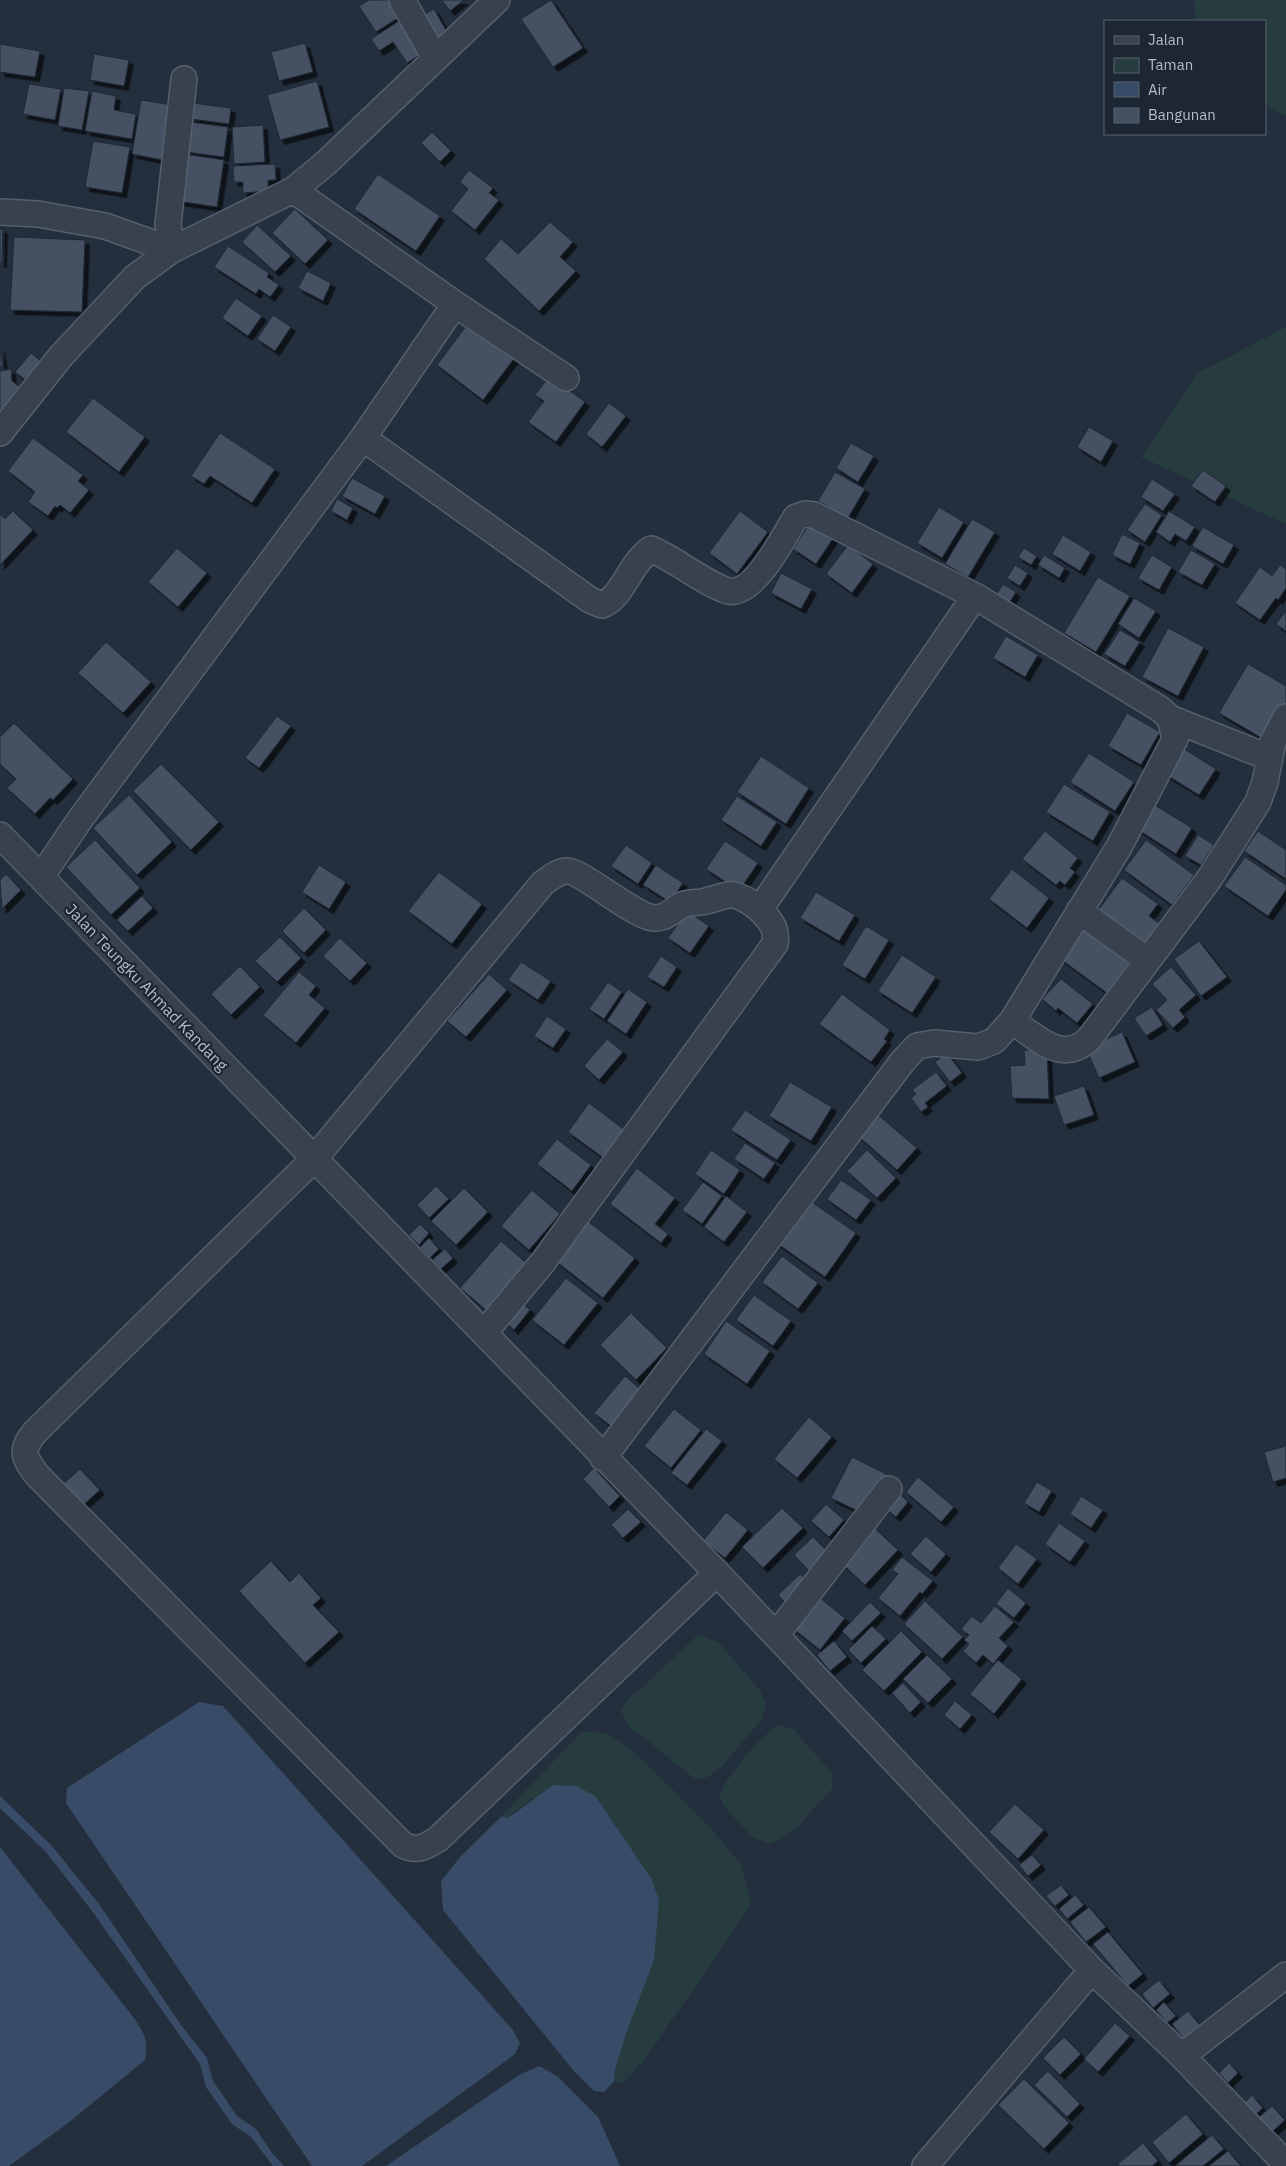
<svg xmlns="http://www.w3.org/2000/svg" width="1286" height="2166" font-family="'IBM Plex Sans',sans-serif">
<style>
.green{fill:#263c3f}
.water{fill:#394c67}
.building{fill:#455162;stroke:#1f2835;filter:url(#shadow)}
.lines{fill:none;stroke-linecap:round;stroke-linejoin:round}
.minor-casing{stroke:#565f6c;stroke-width:28}
.minor{stroke:#38414e;stroke-width:25}
.labels{text-anchor:middle;stroke-width:4.5;stroke-linejoin:round;paint-order:stroke}
.street-label{font-size:16px;fill:#b4bcc9;stroke:#1d2633}
</style>
<defs>
<filter id="shadow"><feDropShadow dx="4.5" dy="4.5" stdDeviation="0" flood-color="#0009"/></filter>
</defs>
<rect width="100%" height="100%" fill="#242f3e"/>
<path class="green" d="M 1194,0 L 1286,0 L 1286,116 L 1265,106 L 1265,21 L 1196,21 Z
M 1286,327 L 1286,524 L 1141,457 L 1198,373 Z
M 698,1635 L 718,1642 L 759,1689 L 766,1704 L 762,1719 L 722,1766 L 708,1777 L 695,1779 L 629,1726 L 621,1711 L 628,1700 Z
M 780,1725 L 794,1730 L 833,1774 L 832,1789 L 796,1828 L 771,1844 L 753,1838 L 723,1805 L 719,1795 C 729,1774 759,1736 780,1725 Z
M 581,1732 L 605,1733 L 626,1745 L 669,1786 L 712,1830 L 741,1864 L 751,1903 C 726,1943 699,1982 672,2020 C 657,2042 642,2066 622,2083 L 614,2081 L 615,2070 L 627,2031 L 535,1797 L 506,1818 L 502,1816 Z"/>
<path class="water" d="M 199,1702 L 223,1706 L 513,2030 L 520,2043 L 515,2054 L 362,2166 L 312,2166 L 66,1803 L 67,1788 Z
M 553,1785 L 576,1786 L 595,1796 L 651,1878 L 659,1900 L 654,1960 L 627,2031 L 615,2070 L 614,2081 L 604,2092 L 594,2091 L 573,2070 L 443,1910 L 441,1881 L 461,1856 L 502,1816 L 506,1818 L 511,1816 Z
M 0,1796 L 52,1846 L 99,1904 L 181,2025 L 207,2058 L 213,2081 L 237,2116 L 256,2129 L 272,2153 L 284,2166 L 273,2166 L 251,2137 L 232,2124 L 206,2087 L 200,2064 L 92,1911 L 46,1852 L 0,1808 Z
M 0,1847 L 134,2018 C 145,2034 148,2040 145,2060 L 68,2123 L 9,2166 L 0,2166 Z
M 539,2066 L 557,2076 L 598,2117 L 620,2166 L 386,2166 L 519,2075 Z"/>
<path class="building" d="M 369,0 L 390,0 L 401,16 L 376,32 L 359,6 Z
M 442,0 L 464,0 L 450,11 Z
M 551,0 L 583,48 L 553,67 L 521,19 Z
M 434,9 L 447,32 L 430,41 L 418,18 Z
M 402,19 L 424,52 L 407,63 L 393,42 L 379,51 L 371,39 Z
M 305,43 L 313,72 L 279,81 L 271,52 Z
M 0,44 L 40,51 L 35,77 L 0,72 Z
M 94,54 L 129,60 L 124,86 L 90,80 Z
M 317,81 L 329,127 L 280,140 L 267,95 Z
M 29,84 L 61,89 L 55,120 L 23,114 Z
M 64,88 L 89,91 L 82,130 L 58,126 Z
M 92,91 L 116,96 L 114,110 L 136,114 L 132,139 L 85,131 Z
M 141,100 L 178,106 L 168,161 L 132,154 Z
M 193,103 L 231,108 L 229,124 L 191,119 Z
M 190,122 L 228,127 L 224,157 L 186,152 Z
M 263,125 L 265,162 L 234,164 L 232,127 Z
M 432,132 L 451,151 L 440,162 L 421,143 Z
M 93,141 L 130,147 L 122,193 L 85,187 Z
M 184,154 L 224,160 L 217,207 L 177,201 Z
M 275,164 L 276,180 L 268,180 L 268,191 L 243,193 L 243,182 L 234,182 L 233,166 Z
M 469,170 L 493,188 L 489,193 L 499,200 L 475,230 L 451,211 L 468,189 L 460,182 Z
M 378,174 L 440,216 L 416,251 L 354,209 Z
M 295,209 L 328,240 L 305,264 L 272,233 Z
M 550,222 L 573,242 L 560,257 L 576,271 L 539,311 L 484,259 L 501,239 L 518,254 Z
M 257,225 L 291,256 L 275,272 L 242,242 Z
M 0,229 L 3,229 L 2,263 L 0,263 Z
M 14,237 L 85,240 L 82,312 L 10,310 Z
M 228,246 L 269,273 L 267,277 L 279,285 L 270,297 L 259,289 L 256,294 L 214,267 Z
M 307,271 L 331,283 L 323,301 L 298,288 Z
M 236,298 L 262,316 L 248,336 L 222,318 Z
M 273,315 L 291,327 L 275,351 L 257,339 Z
M 473,317 L 519,352 L 483,400 L 437,365 Z
M 0,348 L 3,366 L 0,367 Z
M 31,353 L 43,363 L 28,382 L 15,372 Z
M 11,369 L 12,381 L 20,387 L 15,395 L 15,398 L 0,412 L 0,371 Z
M 548,378 L 558,382 L 585,402 L 556,442 L 528,422 L 544,401 L 535,395 Z
M 93,398 L 145,437 L 119,472 L 66,432 Z
M 609,403 L 626,416 L 602,447 L 586,434 Z
M 1089,427 L 1113,441 L 1101,462 L 1077,447 Z
M 220,433 L 275,469 L 252,503 L 210,476 L 204,484 L 191,476 Z
M 33,438 L 83,475 L 78,481 L 89,490 L 70,513 L 60,505 L 57,508 L 55,506 L 48,516 L 28,502 L 35,492 L 8,471 Z
M 851,443 L 874,456 L 858,482 L 836,468 Z
M 1203,470 L 1226,486 L 1215,502 L 1191,486 Z
M 835,472 L 865,489 L 848,518 L 818,501 Z
M 352,478 L 385,496 L 375,514 L 342,496 Z
M 1152,479 L 1175,494 L 1163,511 L 1141,497 Z
M 337,499 L 353,508 L 347,520 L 331,511 Z
M 1145,504 L 1162,515 L 1145,542 L 1127,530 Z
M 939,507 L 964,522 L 942,558 L 917,543 Z
M 13,511 L 33,530 L 0,565 L 0,514 L 5,519 Z
M 740,511 L 768,532 L 737,574 L 709,553 Z
M 1169,511 L 1195,527 L 1186,541 L 1175,534 L 1170,542 L 1156,532 Z
M 972,519 L 995,532 L 968,577 L 945,564 Z
M 811,522 L 834,537 L 816,564 L 793,549 Z
M 1203,527 L 1234,545 L 1223,564 L 1192,546 Z
M 1122,534 L 1140,543 L 1130,564 L 1112,555 Z
M 1063,535 L 1091,552 L 1080,571 L 1052,554 Z
M 848,545 L 873,564 L 852,593 L 826,574 Z
M 177,548 L 207,573 L 178,607 L 148,582 Z
M 1024,548 L 1037,556 L 1031,565 L 1018,557 Z
M 1191,550 L 1215,564 L 1202,585 L 1178,572 Z
M 1044,555 L 1065,568 L 1059,578 L 1038,565 Z
M 1152,555 L 1172,567 L 1159,590 L 1138,578 Z
M 1015,565 L 1028,573 L 1020,586 L 1007,578 Z
M 1280,565 L 1286,569 L 1286,588 L 1278,600 L 1276,598 L 1260,620 L 1235,603 L 1260,567 L 1272,576 Z
M 781,573 L 812,589 L 801,609 L 771,593 Z
M 1098,577 L 1130,596 L 1096,652 L 1064,633 Z
M 1003,584 L 1016,592 L 1008,605 L 995,597 Z
M 1134,598 L 1156,611 L 1139,638 L 1118,624 Z
M 1286,611 L 1286,631 L 1276,624 Z
M 1168,628 L 1204,647 L 1178,696 L 1142,677 Z
M 1120,630 L 1140,642 L 1125,666 L 1104,654 Z
M 1006,636 L 1038,655 L 1025,677 L 993,658 Z
M 106,642 L 151,682 L 123,713 L 78,673 Z
M 1248,664 L 1286,686 L 1286,704 L 1265,740 L 1219,713 Z
M 1127,713 L 1160,732 L 1141,765 L 1108,746 Z
M 277,716 L 291,726 L 259,768 L 245,758 Z
M 14,723 L 73,779 L 53,800 L 50,798 L 35,814 L 7,788 L 16,779 L 0,764 L 0,737 Z
M 1181,747 L 1216,769 L 1199,795 L 1165,774 Z
M 1089,753 L 1134,782 L 1115,811 L 1070,782 Z
M 761,756 L 809,788 L 786,824 L 737,792 Z
M 161,764 L 219,822 L 191,850 L 133,791 Z
M 1064,784 L 1110,812 L 1093,841 L 1046,812 Z
M 129,795 L 172,842 L 137,875 L 93,828 Z
M 737,796 L 777,822 L 761,846 L 721,820 Z
M 1153,804 L 1192,828 L 1176,854 L 1137,829 Z
M 1045,831 L 1078,858 L 1070,868 L 1075,872 L 1065,885 L 1060,881 L 1056,885 L 1022,859 Z
M 1258,831 L 1286,850 L 1286,879 L 1244,851 Z
M 1198,835 L 1214,845 L 1201,865 L 1185,856 Z
M 95,840 L 140,888 L 111,915 L 66,867 Z
M 1146,840 L 1194,875 L 1172,905 L 1124,870 Z
M 725,841 L 758,863 L 739,891 L 706,869 Z
M 626,845 L 652,863 L 638,884 L 611,866 Z
M 1245,857 L 1286,885 L 1286,890 L 1268,916 L 1224,886 Z
M 319,865 L 346,882 L 329,909 L 302,892 Z
M 656,865 L 683,883 L 670,902 L 643,885 Z
M 1012,869 L 1049,898 L 1027,928 L 989,899 Z
M 439,872 L 482,904 L 452,944 L 408,911 Z
M 6,874 L 21,890 L 2,909 L 0,880 Z
M 1122,878 L 1158,904 L 1149,916 L 1160,924 L 1145,944 L 1097,912 Z
M 816,892 L 855,915 L 839,941 L 800,918 Z
M 142,896 L 153,908 L 128,931 L 117,920 Z
M 304,908 L 326,930 L 304,953 L 282,931 Z
M 687,911 L 709,926 L 690,953 L 668,938 Z
M 1088,918 L 1136,953 L 1107,993 L 1059,958 Z
M 866,926 L 889,940 L 865,979 L 842,965 Z
M 280,937 L 301,958 L 277,982 L 255,961 Z
M 340,938 L 367,963 L 350,981 L 323,956 Z
M 1199,941 L 1227,977 L 1201,996 L 1174,959 Z
M 902,955 L 936,977 L 912,1013 L 878,991 Z
M 661,956 L 677,967 L 664,987 L 647,977 Z
M 521,962 L 551,981 L 538,1000 L 508,980 Z
M 240,966 L 260,987 L 231,1015 L 211,994 Z
M 1171,967 L 1196,995 L 1179,1010 L 1185,1017 L 1173,1028 L 1156,1010 L 1167,1000 L 1152,984 Z
M 299,972 L 316,986 L 309,995 L 325,1008 L 296,1043 L 263,1015 Z
M 489,974 L 507,990 L 466,1037 L 447,1021 Z
M 1061,979 L 1093,1004 L 1077,1023 L 1058,1008 L 1056,1011 L 1042,999 Z
M 608,982 L 622,992 L 604,1019 L 589,1009 Z
M 628,989 L 647,1002 L 626,1034 L 607,1021 Z
M 842,994 L 890,1030 L 884,1039 L 887,1041 L 871,1062 L 819,1024 Z
M 1152,1007 L 1163,1025 L 1146,1036 L 1134,1018 Z
M 547,1016 L 566,1029 L 553,1048 L 534,1036 Z
M 1122,1032 L 1135,1062 L 1099,1078 L 1086,1048 Z
M 607,1039 L 623,1052 L 599,1080 L 584,1066 Z
M 1047,1049 L 1049,1099 L 1012,1098 L 1010,1066 L 1025,1065 L 1024,1050 Z
M 947,1053 L 962,1073 L 950,1082 L 935,1062 Z
M 936,1072 L 947,1086 L 925,1103 L 928,1107 L 921,1112 L 911,1098 L 916,1094 L 912,1090 Z
M 790,1082 L 832,1107 L 811,1141 L 769,1116 Z
M 1084,1086 L 1094,1115 L 1064,1125 L 1054,1096 Z
M 589,1103 L 626,1131 L 605,1159 L 568,1132 Z
M 745,1110 L 791,1140 L 777,1160 L 731,1130 Z
M 876,1113 L 917,1148 L 897,1170 L 857,1135 Z
M 557,1139 L 591,1165 L 572,1191 L 537,1164 Z
M 745,1143 L 775,1163 L 764,1179 L 734,1159 Z
M 711,1150 L 740,1170 L 724,1194 L 695,1174 Z
M 867,1150 L 896,1178 L 877,1198 L 847,1171 Z
M 637,1168 L 675,1198 L 655,1224 L 668,1234 L 661,1243 L 610,1204 Z
M 841,1180 L 871,1200 L 856,1220 L 827,1199 Z
M 703,1182 L 722,1196 L 702,1224 L 682,1210 Z
M 436,1186 L 449,1199 L 429,1218 L 417,1205 Z
M 464,1188 L 488,1212 L 456,1245 L 431,1221 Z
M 532,1190 L 560,1214 L 529,1250 L 501,1226 Z
M 726,1196 L 747,1212 L 724,1242 L 704,1227 Z
M 806,1198 L 856,1233 L 825,1277 L 775,1242 Z
M 585,1219 L 635,1258 L 603,1298 L 553,1259 Z
M 420,1224 L 429,1233 L 419,1245 L 409,1235 Z
M 429,1238 L 439,1249 L 430,1258 L 420,1247 Z
M 501,1241 L 532,1268 L 492,1315 L 460,1288 Z
M 445,1249 L 453,1258 L 441,1269 L 432,1260 Z
M 782,1256 L 818,1283 L 798,1309 L 762,1282 Z
M 566,1278 L 598,1303 L 564,1345 L 532,1320 Z
M 754,1295 L 791,1321 L 773,1346 L 736,1320 Z
M 520,1301 L 530,1310 L 514,1330 L 504,1321 Z
M 631,1313 L 667,1348 L 636,1380 L 600,1345 Z
M 726,1321 L 770,1351 L 747,1384 L 704,1354 Z
M 625,1376 L 644,1392 L 613,1428 L 594,1413 Z
M 674,1409 L 701,1430 L 671,1468 L 644,1446 Z
M 809,1417 L 832,1437 L 797,1478 L 774,1459 Z
M 706,1429 L 722,1441 L 687,1485 L 671,1473 Z
M 1286,1446 L 1286,1478 L 1273,1482 L 1264,1452 Z
M 852,1457 L 886,1474 L 866,1515 L 831,1498 Z
M 594,1468 L 620,1496 L 609,1507 L 583,1479 Z
M 80,1469 L 100,1490 L 82,1506 L 62,1485 Z
M 918,1477 L 954,1507 L 941,1522 L 906,1492 Z
M 1037,1482 L 1052,1491 L 1039,1512 L 1024,1503 Z
M 896,1490 L 908,1502 L 896,1517 L 883,1506 Z
M 1081,1496 L 1103,1510 L 1091,1528 L 1070,1514 Z
M 826,1504 L 844,1520 L 829,1537 L 811,1521 Z
M 782,1508 L 803,1528 L 763,1568 L 742,1547 Z
M 628,1509 L 641,1522 L 623,1538 L 611,1525 Z
M 726,1512 L 748,1530 L 725,1558 L 703,1541 Z
M 1059,1523 L 1085,1541 L 1070,1562 L 1045,1544 Z
M 871,1525 L 898,1550 L 865,1585 L 838,1560 Z
M 926,1536 L 946,1554 L 931,1572 L 910,1554 Z
M 813,1537 L 832,1556 L 812,1574 L 794,1555 Z
M 1016,1544 L 1037,1559 L 1018,1584 L 998,1568 Z
M 902,1557 L 933,1581 L 922,1594 L 920,1592 L 900,1616 L 878,1598 L 898,1574 L 892,1570 Z
M 271,1561 L 290,1582 L 299,1573 L 321,1598 L 313,1605 L 339,1632 L 305,1663 L 239,1591 Z
M 800,1574 L 810,1584 L 788,1605 L 778,1595 Z
M 1008,1588 L 1026,1603 L 1014,1618 L 996,1604 Z
M 815,1594 L 845,1618 L 820,1650 L 790,1626 Z
M 925,1601 L 963,1637 L 942,1659 L 904,1624 Z
M 870,1602 L 881,1613 L 852,1641 L 842,1631 Z
M 995,1606 L 1014,1622 L 999,1638 L 1008,1646 L 993,1664 L 983,1655 L 976,1663 L 963,1651 L 969,1644 L 964,1640 L 969,1635 L 961,1629 L 972,1616 L 981,1623 Z
M 872,1626 L 886,1639 L 861,1663 L 848,1650 Z
M 901,1631 L 922,1652 L 884,1691 L 862,1670 Z
M 834,1641 L 847,1657 L 830,1671 L 817,1655 Z
M 927,1655 L 952,1679 L 928,1703 L 903,1679 Z
M 998,1660 L 1022,1679 L 994,1714 L 970,1694 Z
M 903,1683 L 921,1702 L 910,1713 L 892,1693 Z
M 955,1701 L 972,1715 L 960,1729 L 944,1715 Z
M 1015,1804 L 1044,1830 L 1018,1859 L 989,1832 Z
M 1032,1855 L 1041,1865 L 1028,1876 L 1019,1865 Z
M 1061,1885 L 1069,1895 L 1055,1906 L 1046,1896 Z
M 1075,1895 L 1084,1905 L 1067,1919 L 1059,1909 Z
M 1089,1907 L 1106,1927 L 1086,1942 L 1070,1922 Z
M 1108,1932 L 1143,1974 L 1128,1986 L 1093,1944 Z
M 1159,1980 L 1170,1994 L 1153,2008 L 1142,1994 Z
M 1164,2002 L 1176,2016 L 1167,2023 L 1156,2010 Z
M 1188,2011 L 1205,2031 L 1188,2044 L 1172,2024 Z
M 1115,2023 L 1130,2036 L 1098,2072 L 1084,2059 Z
M 1064,2037 L 1081,2054 L 1060,2075 L 1043,2058 Z
M 1229,2063 L 1238,2073 L 1228,2083 L 1219,2073 Z
M 1048,2071 L 1080,2104 L 1067,2117 L 1034,2085 Z
M 1024,2079 L 1069,2123 L 1044,2149 L 998,2105 Z
M 1252,2095 L 1263,2108 L 1256,2114 L 1245,2102 Z
M 1272,2106 L 1285,2120 L 1272,2132 L 1259,2117 Z
M 1186,2114 L 1203,2134 L 1169,2163 L 1152,2142 Z
M 1212,2135 L 1224,2149 L 1203,2166 L 1175,2166 Z
M 1143,2143 L 1158,2161 L 1152,2166 L 1119,2166 L 1118,2164 Z
M 1228,2151 L 1241,2166 L 1209,2166 Z"/>
<g class="lines">
<g class="minor-casing">
<path id="minor" d="M 402,0 L 435,58
M 0,212 L 38,214 L 105,226 L 172,250 L 168,224 L 184,79
M 455,304 L 566,378
M 0,433 L 61,356 L 135,277 L 172,250 L 293,190 L 326,163 L 497,0
M 363,438 L 590,600 L 602,605 C 624,596 629,564 651,549 C 677,560 699,580 725,590 C 752,601 784,536 796,517 L 805,514 L 814,515 L 975,596 L 1160,709 L 1170,718 L 1175,739 L 1119,847 L 1012,1021 L 994,1041 L 978,1047 L 934,1043 L 917,1046 L 903,1061 L 603,1458
M 1170,718 L 1270,758
M 0,835 L 717,1573 L 1092,1970 L 1182,2056 L 1286,2164
M 41,877 L 81,818 L 363,438 L 455,304 L 293,190
M 760,909 L 975,596
M 1079,911 L 1147,960
M 1012,1021 C 1037,1037 1062,1065 1089,1039 L 1209,879 L 1258,802 L 1265,782 L 1273,742 L 1286,717
M 484,1333 L 543,1262 L 775,944 C 777,930 773,924 764,914 C 757,906 739,893 728,895 C 719,897 711,900 702,902 C 695,903 686,902 680,906 C 670,912 663,921 649,917 C 628,911 581,871 567,871 C 558,871 551,878 543,883 L 314,1159 L 35,1432 C 20,1451 23,1456 37,1475 L 403,1845 C 417,1852 425,1847 438,1839 L 717,1573
M 776,1635 L 889,1489
M 1182,2056 L 1286,1975
M 925,2166 L 1092,1970"/>
</g>
<use href="#minor" class="minor"/>
</g>
<g class="labels">
<g class="street-label">
<text transform="translate(147 987) rotate(46)" y="6">Jalan Teungku Ahmad Kandang</text>
</g>
</g>
<rect x="1104" y="20" width="162" height="115" fill="#1d2633" stroke="#59626f"/>
<rect x="1114" y="36" width="25" height="8" fill="#38414e" stroke="#59626f"/>
<text x="1148" y="45" font-size="15" fill="#b4bcc9">Jalan</text>
<rect x="1114" y="58" width="25" height="15" fill="#263c3f" stroke="#59626f"/>
<text x="1148" y="70" font-size="15" fill="#b4bcc9">Taman</text>
<rect x="1114" y="82" width="25" height="15" fill="#394c67" stroke="#59626f"/>
<text x="1148" y="95" font-size="15" fill="#b4bcc9">Air</text>
<rect x="1114" y="108" width="25" height="15" fill="#455162" stroke="#59626f"/>
<text x="1148" y="120" font-size="15" fill="#b4bcc9">Bangunan</text>
</svg>
